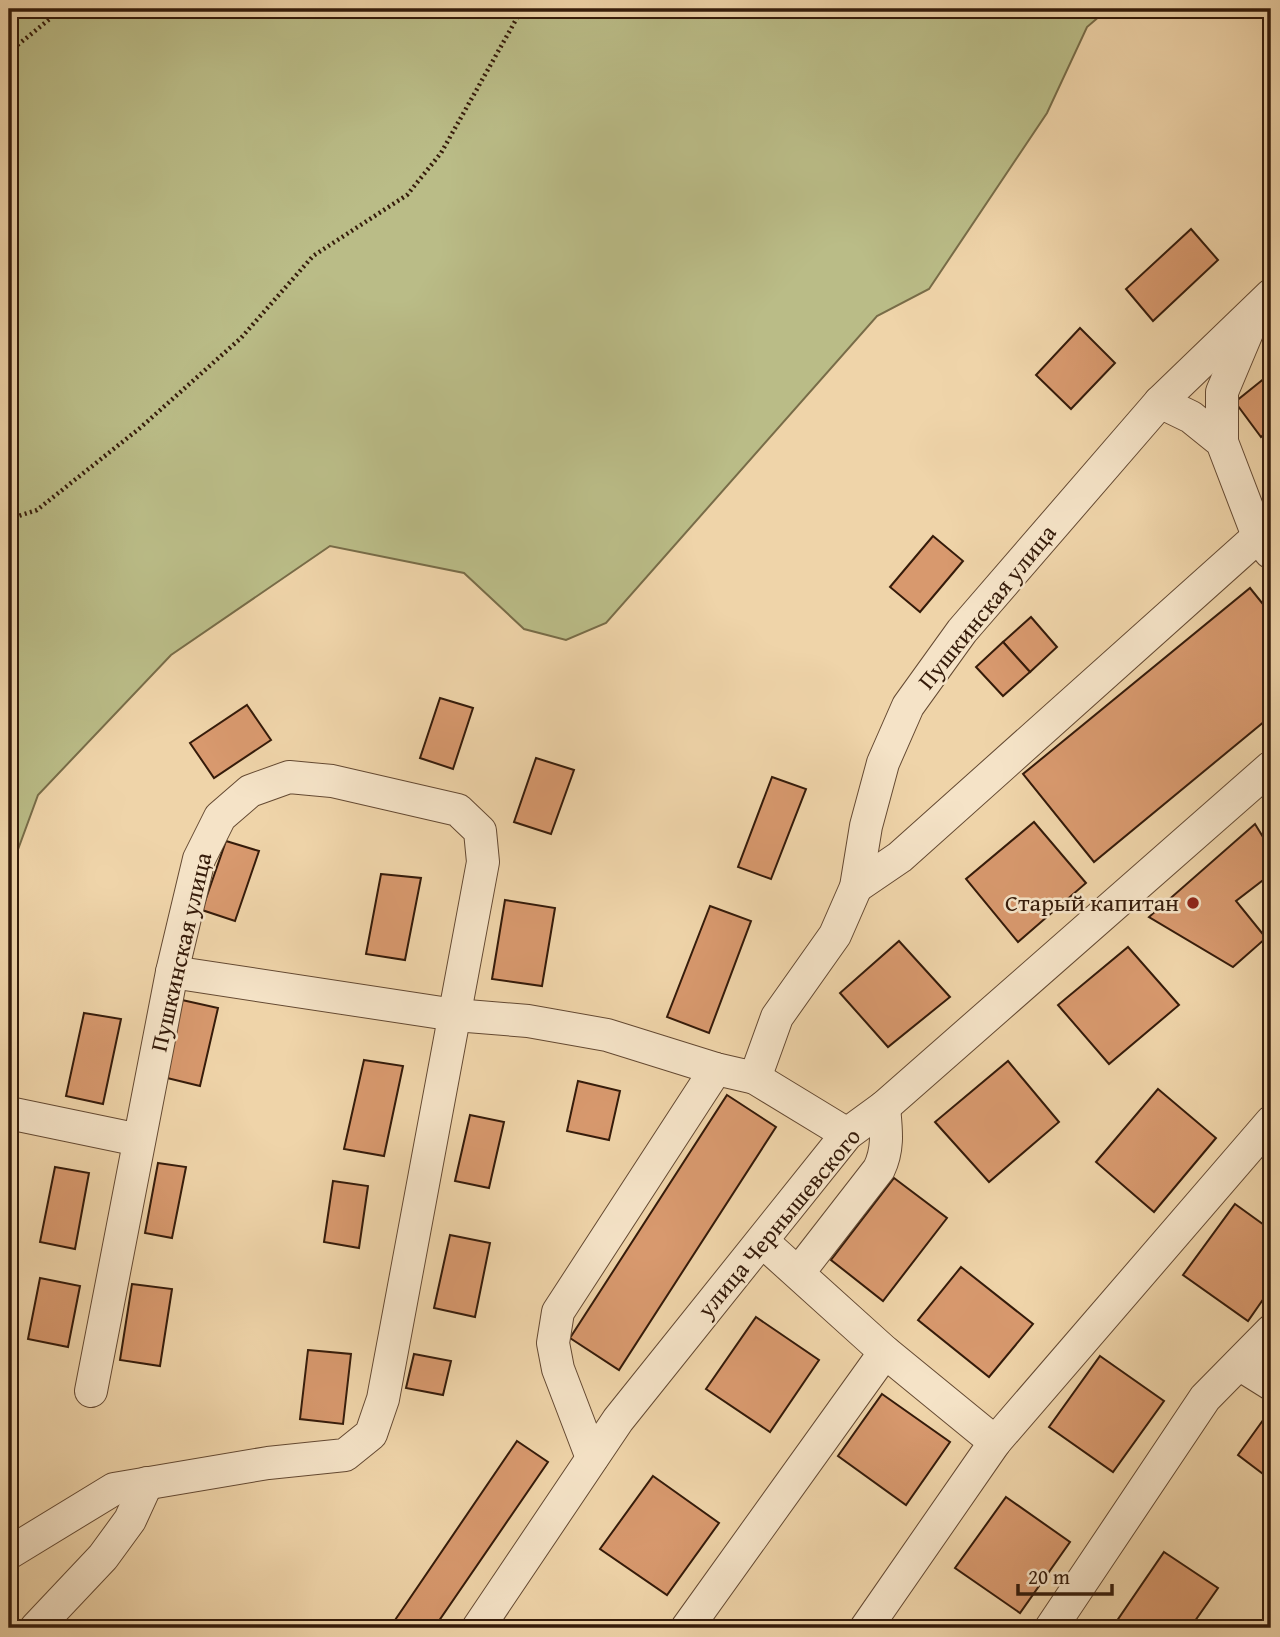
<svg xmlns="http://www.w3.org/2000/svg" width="1280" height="1637" viewBox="0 0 1280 1637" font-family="'Gentium Book Plus',serif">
  <rect width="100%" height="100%" fill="#efd4a9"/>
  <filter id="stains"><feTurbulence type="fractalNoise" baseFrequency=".00286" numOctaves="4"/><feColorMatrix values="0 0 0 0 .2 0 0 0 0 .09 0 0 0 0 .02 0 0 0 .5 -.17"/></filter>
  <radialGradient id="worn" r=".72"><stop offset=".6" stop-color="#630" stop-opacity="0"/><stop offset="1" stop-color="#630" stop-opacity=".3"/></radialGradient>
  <!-- green -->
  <path fill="#babc87" stroke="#786c48" stroke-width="2" d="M9 9H1108L1087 27 1047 113 929 289 877 316 606 623 566 640 524 629 464 573 330 546 171 655 38 795 9 874Z"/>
  <!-- building -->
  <g fill="#d8996e" stroke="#351b0a" stroke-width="2">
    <path d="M1191 229 1218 260 1153 321 1126 289Z"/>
    <path d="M1080 328 1115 363 1071 409 1036 375Z"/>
    <path d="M1271 373V428L1261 437 1235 402Z"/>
    <path d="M933 536 963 561 920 612 890 587Z"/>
    <path d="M1250 588 1271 614V716L1094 862 1023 774Z"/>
    <path d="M1031 617 1057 647 1030 672 1003 642Z"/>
    <path d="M1003 642 1030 672 1003 696 976 667Z"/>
    <path d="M440 698 473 708 453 769 420 758Z"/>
    <path d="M247 705 271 740 214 778 190 743Z"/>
    <path d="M536 758 574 770 551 834 514 822Z"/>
    <path d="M772 777 806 789 771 879 738 867Z"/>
    <path d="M1034 822 1086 883 1018 942 966 879Z"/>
    <path d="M1255 824 1271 850V874L1236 901 1266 938 1233 967 1149 917Z"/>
    <path d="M226 841 259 851 235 921 202 910Z"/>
    <path d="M381 874 421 878 405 960 366 954Z"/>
    <path d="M505 900 555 908 542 986 492 979Z"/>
    <path d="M710 906 751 921 709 1033 667 1017Z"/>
    <path d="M899 941 950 997 888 1047 840 993Z"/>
    <path d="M1128 947 1179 1005 1109 1064 1058 1005Z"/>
    <path d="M182 1000 218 1008 200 1086 163 1077Z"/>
    <path d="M84 1013 121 1019 103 1104 66 1096Z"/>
    <path d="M364 1060 403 1066 384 1156 344 1149Z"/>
    <path d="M1008 1061 1059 1122 989 1182 935 1122Z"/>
    <path d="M578 1081 620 1091 609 1140 567 1131Z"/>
    <path d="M1158 1089 1216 1138 1154 1212 1096 1162Z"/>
    <path d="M727 1095 776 1127 619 1370 570 1338Z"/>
    <path d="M470 1115 504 1122 489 1188 455 1181Z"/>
    <path d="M158 1163 186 1167 172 1238 145 1233Z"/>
    <path d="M55 1167 89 1173 75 1249 40 1242Z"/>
    <path d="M894 1178 947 1218 883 1301 831 1260Z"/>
    <path d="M333 1181 368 1186 359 1248 324 1242Z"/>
    <path d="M1235 1204 1271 1230V1288L1248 1321 1183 1275Z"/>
    <path d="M450 1235 490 1243 475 1317 434 1308Z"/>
    <path d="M961 1267 1033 1324 989 1377 918 1320Z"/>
    <path d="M40 1278 80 1286 68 1347 28 1339Z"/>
    <path d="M132 1284 172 1289 160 1366 120 1360Z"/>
    <path d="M756 1317 819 1360 770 1432 706 1389Z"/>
    <path d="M308 1350 351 1354 343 1424 300 1419Z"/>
    <path d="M414 1354 451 1361 443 1395 406 1388Z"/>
    <path d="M1100 1356 1164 1401 1113 1472 1049 1427Z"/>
    <path d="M882 1394 950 1442 906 1505 838 1456Z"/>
    <path d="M1271 1409V1480L1238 1455Z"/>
    <path d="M517 1441 548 1462 434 1628H394L391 1626Z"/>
    <path d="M653 1476 719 1523 667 1595 600 1549Z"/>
    <path d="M1006 1497 1070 1542 1020 1613 955 1568Z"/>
    <path d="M1164 1552 1218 1588 1190 1628H1112Z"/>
  </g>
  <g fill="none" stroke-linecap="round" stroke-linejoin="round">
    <!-- minor casing -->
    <g stroke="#644932" stroke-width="34">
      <g id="minor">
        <path d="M1160 402 1191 417 1222 442 1258 536 1270 552"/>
        <path d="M1222 442V392L1251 323"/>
        <path d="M856 887 900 857 1271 525"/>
        <path d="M172 972 455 1015 528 1021 607 1035 716 1069 755 1078 777 1017 835 935 856 887 866 826 883 763 908 706 962 631 1160 402 1271 295"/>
        <path d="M755 1078 847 1134"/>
        <path d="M9 1113 139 1140"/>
        <path d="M762 1241 885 1352 995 1442"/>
        <path d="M799 1272 879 1169C889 1148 886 1129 884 1107"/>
        <path d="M1239 1364 1271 1384"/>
        <path d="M592 1458 558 1369 553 1343 558 1312 716 1069"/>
        <path d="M9 1553 114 1489 268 1463 345 1455 371 1434 383 1399 483 862 480 831 458 810 332 781 289 777 250 791 220 817 199 859 172 972 91 1391"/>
        <path d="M36 1628 103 1557 130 1520 147 1483"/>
        <path d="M478 1628 618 1420 847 1134 884 1107 1271 767"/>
        <path d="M687 1628 885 1352"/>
        <path d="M866 1628 995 1442 1271 1122"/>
        <path d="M1051 1628 1205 1398 1271 1331"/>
      </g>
    </g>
    <!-- path -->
    <g stroke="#351b0a" stroke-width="4.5" stroke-dasharray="2 3.5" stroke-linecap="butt">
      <path d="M9 52 62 9"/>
      <path d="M9 519 37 510 140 428 241 338 313 256 407 195 441 153 522 9"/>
    </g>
    <!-- minor -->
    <use href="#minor" stroke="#f5e3c7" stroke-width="32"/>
  </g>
  <!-- markers -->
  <circle fill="#8f2418" stroke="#f5e3c7" stroke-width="2.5" cx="1193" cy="903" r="7"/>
  <g text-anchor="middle" stroke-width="5" stroke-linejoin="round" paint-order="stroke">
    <!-- street labels -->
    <g font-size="24" fill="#351b0a" stroke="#f5e3c7">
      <text transform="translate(987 607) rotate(-51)" y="8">Пушкинская улица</text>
      <text transform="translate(181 952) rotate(-77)" y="8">Пушкинская улица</text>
      <text transform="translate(779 1223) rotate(-50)" y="8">улица Чернышевского</text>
    </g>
    <!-- poi labels -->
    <g font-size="24" fill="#351b0a" stroke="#f5e3c7" text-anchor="end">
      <text x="1179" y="911">Старый капитан</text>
    </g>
  </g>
  <!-- margin -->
  <rect width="1280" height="1637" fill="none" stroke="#efd4a9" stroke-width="35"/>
  <rect x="10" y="10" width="1259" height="1616" fill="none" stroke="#351b0a" stroke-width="3.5"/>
  <rect x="18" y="18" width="1245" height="1602" fill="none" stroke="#351b0a" stroke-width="2"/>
  <!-- scale -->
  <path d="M1018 1584v10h94v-10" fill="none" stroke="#351b0a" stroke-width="3.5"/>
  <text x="1028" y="1584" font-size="21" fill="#351b0a" stroke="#f5e3c7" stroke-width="5" paint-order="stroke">20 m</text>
  <rect width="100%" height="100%" filter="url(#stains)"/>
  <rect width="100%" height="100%" fill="url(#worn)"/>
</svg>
